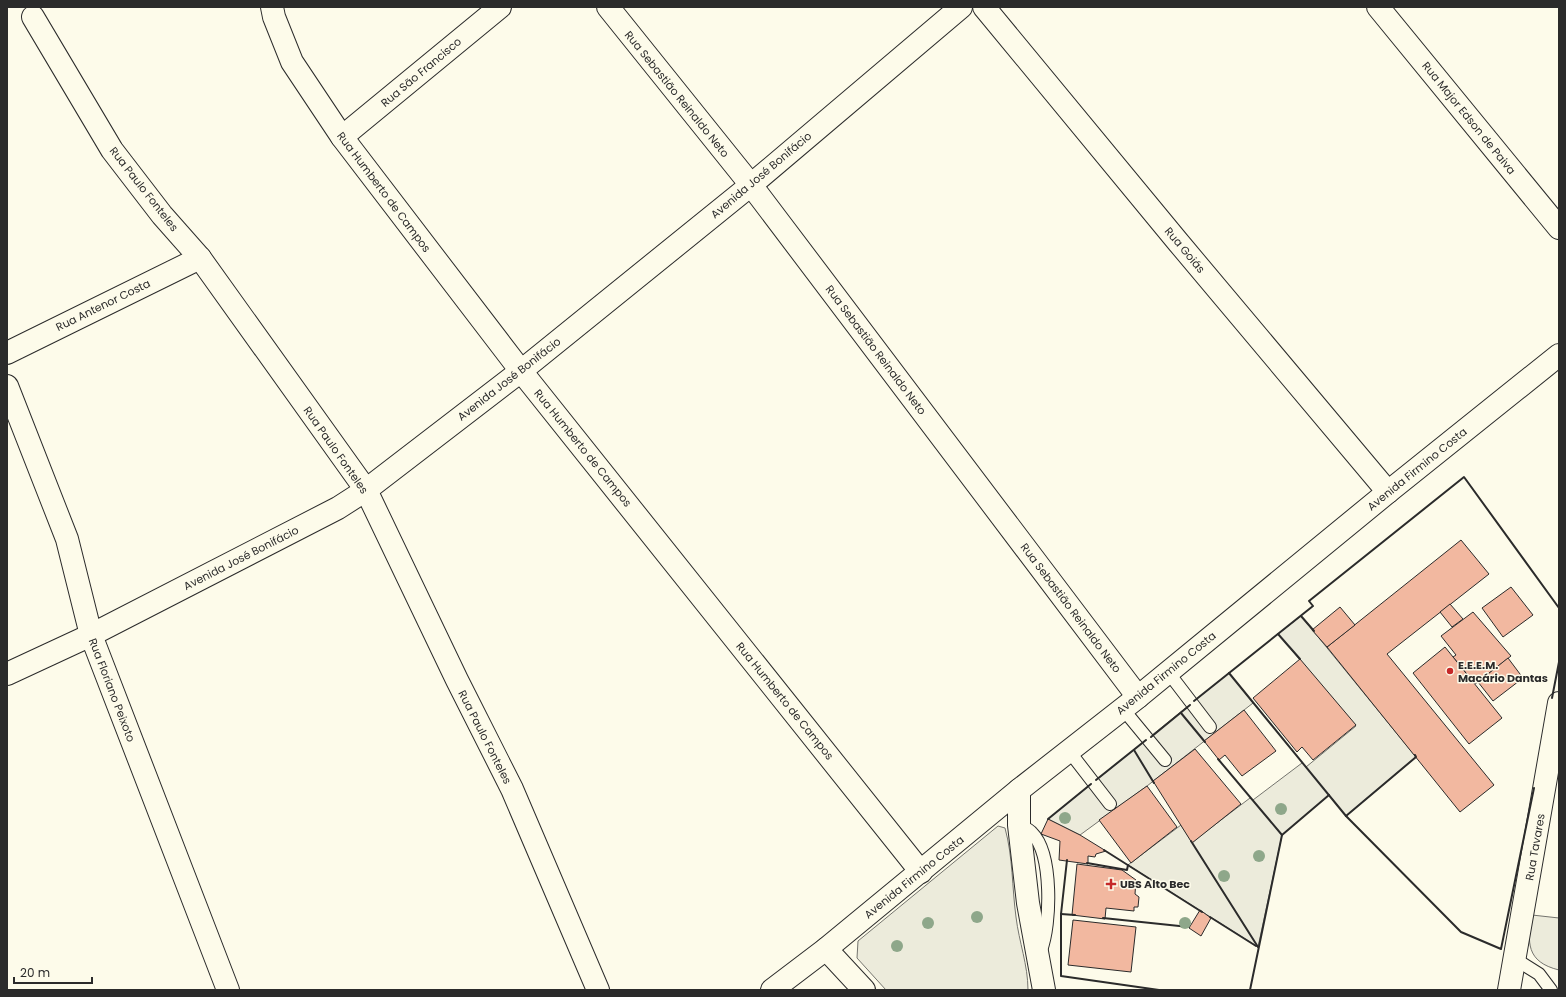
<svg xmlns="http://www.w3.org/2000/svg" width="1566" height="997" viewBox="0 0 1566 997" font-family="Poppins,sans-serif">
  <rect width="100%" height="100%" fill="#fdfbea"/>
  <!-- green -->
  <g fill="#ecebdb" stroke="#74746e">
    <path d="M1301 616 1416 757 1346 816 1329 795 1282 835 1258 947 1128 865 1181 825 1192 842 1250 798 1253 800 1302 763 1306 767 1356 726 1278 634Z"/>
    <path d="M1229 673 1253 703 1147 786 1080 835 1048 819Z"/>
    <path d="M998 826 1005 828C1013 857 1012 888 1016 917 1019 942 1028 965 1028 990H886L857 958 858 941Z"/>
    <path d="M1532 915 1559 918V970C1526 962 1527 942 1532 915Z"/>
  </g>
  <!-- building -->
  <g fill="#f2b8a0" stroke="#2b2b2b">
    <path d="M1461 540 1489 574 1387 654 1494 785 1460 812 1327 647Z"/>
    <path d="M1511 587 1533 615 1503 637 1482 608Z"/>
    <path d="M1450 604 1463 619 1452 627 1440 612Z"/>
    <path d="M1340 607 1355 625 1327 647 1312 630Z"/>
    <path d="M1473 612 1511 656 1475 684 1453 657 1456 655 1441 636Z"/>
    <path d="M1445 647 1502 718 1469 744 1413 673Z"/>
    <path d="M1508 658 1523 678 1493 701 1478 682Z"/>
    <path d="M1300 659 1356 725 1313 760 1302 747 1297 752 1253 698Z"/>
    <path d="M1244 710 1276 751 1242 776 1225 755 1219 760 1204 741Z"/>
    <path d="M1195 749 1241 804 1192 843 1153 781Z"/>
    <path d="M1147 786 1177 827 1131 863 1099 820Z"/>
    <path d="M1048 819 1080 835 1106 851 1096 854 1095 857 1088 856V864L1059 860 1060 841 1041 834Z"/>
    <path d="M1077 864 1122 870 1136 880 1135 894 1139 897 1138 907H1134V911L1106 908 1105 919 1072 915Z"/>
    <path d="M1200 910 1211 918 1201 936 1189 928Z"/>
    <path d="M1073 920 1136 927 1131 972 1068 965Z"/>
  </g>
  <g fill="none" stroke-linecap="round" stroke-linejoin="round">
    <!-- lane casing -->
    <g stroke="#2b2b2b" stroke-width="14">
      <g id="lane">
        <path d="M1168 672 1210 727"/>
        <path d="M1123 709 1165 760"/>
        <path d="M1069 751 1110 804"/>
        <path d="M1019 825C1023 827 1029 829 1032 833 1053 854 1051 924 1041 950"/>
        <path d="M1515 959 1539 974 1551 990"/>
      </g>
    </g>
    <!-- street casing -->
    <g stroke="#2b2b2b" stroke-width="24">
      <g id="street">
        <path d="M272 7 274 17 292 62 342 137 521 371 921 872"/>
        <path d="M984 7 1178 242 1388 492"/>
        <path d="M1378 7 1559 228"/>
        <path d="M33 17 112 150 162 215 200 258 366 490 457 680 512 789 598 990"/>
        <path d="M342 137 500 7"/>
        <path d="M7 353 200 258"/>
        <path d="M7 386 67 539 91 635 228 990"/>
        <path d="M1019 790V825L1028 903 1044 990"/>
        <path d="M1509 990 1559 703"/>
      </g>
    </g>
    <!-- secondary casing -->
    <g stroke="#2b2b2b" stroke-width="24">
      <g id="secondary">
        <path d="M608 7 751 185 1138 697"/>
        <path d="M7 674 91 635 338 508 366 490 521 371 751 185 961 7"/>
        <path d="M826 949 864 990"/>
        <path d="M772 990 826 949 1019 790 1138 697 1388 492 1559 355"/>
      </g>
    </g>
    <!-- lane -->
    <use href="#lane" stroke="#fdfbea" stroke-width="12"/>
    <!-- street -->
    <use href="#street" stroke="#fdfbea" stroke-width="22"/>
    <!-- secondary -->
    <use href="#secondary" stroke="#fdfbea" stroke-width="22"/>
    <!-- wall -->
    <g stroke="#2b2b2b" stroke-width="2">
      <path d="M1301 616 1314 631"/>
      <path d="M1278 634 1300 659"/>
      <path d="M1229 673 1346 816 1461 932 1501 949 1534 788"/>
      <path d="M1552 698 1559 662"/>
      <path d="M1194 701 1313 606 1309 601 1464 477 1559 608"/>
      <path d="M1181 713 1205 742"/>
      <path d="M1151 737 1190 705"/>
      <path d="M1134 750 1154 783"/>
      <path d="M1218 759 1282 835"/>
      <path d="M1096 780 1146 740"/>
      <path d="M1346 816 1416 757 1415 755"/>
      <path d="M1048 819 1091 784"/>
      <path d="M1191 841 1258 947"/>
      <path d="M1104 850 1202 912"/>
      <path d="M1067 860 1061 914V976L1159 990"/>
      <path d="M1087 863 1127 870 1128 865"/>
      <path d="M1061 914 1075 915"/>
      <path d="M1210 917 1256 946"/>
      <path d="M1103 918 1189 927"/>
      <path d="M1250 990 1282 835 1329 795"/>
    </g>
  </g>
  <!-- trees -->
  <g fill="#8ea78a">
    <circle cx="1281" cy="809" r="6"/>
    <circle cx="1065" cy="818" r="6"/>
    <circle cx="1259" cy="856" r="6"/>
    <circle cx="1224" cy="876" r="6"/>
    <circle cx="977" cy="917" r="6"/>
    <circle cx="928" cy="923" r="6"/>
    <circle cx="1185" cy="923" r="6"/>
    <circle cx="897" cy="946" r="6"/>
  </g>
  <!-- markers -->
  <g fill="#c62828" stroke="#fdfbea" stroke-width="1.5">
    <circle cx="1450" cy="671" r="4"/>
    <path d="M1109 878h4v4h4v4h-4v4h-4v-4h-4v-4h4z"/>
  </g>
  <g text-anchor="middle" stroke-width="3" stroke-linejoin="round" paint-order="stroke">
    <!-- street labels -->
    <g font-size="11" fill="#2b2b2b" stroke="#fdfbea">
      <text transform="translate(421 72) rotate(-40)" y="4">Rua São Francisco</text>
      <text transform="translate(677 94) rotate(51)" y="4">Rua Sebastião Reinaldo Neto</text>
      <text transform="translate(1469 118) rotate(51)" y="4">Rua Major Edson de Paiva</text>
      <text transform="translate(761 175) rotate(-40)" y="4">Avenida José Bonifácio</text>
      <text transform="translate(144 189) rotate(52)" y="4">Rua Paulo Fonteles</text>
      <text transform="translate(384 192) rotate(53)" y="4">Rua Humberto de Campos</text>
      <text transform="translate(1185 250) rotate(50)" y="4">Rua Goiás</text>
      <text transform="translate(103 305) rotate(-26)" y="4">Rua Antenor Costa</text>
      <text transform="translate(876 350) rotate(53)" y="4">Rua Sebastião Reinaldo Neto</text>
      <text transform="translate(509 379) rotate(-38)" y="4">Avenida José Bonifácio</text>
      <text transform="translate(583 448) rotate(51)" y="4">Rua Humberto de Campos</text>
      <text transform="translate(336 450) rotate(55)" y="4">Rua Paulo Fonteles</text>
      <text transform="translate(1417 469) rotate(-39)" y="4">Avenida Firmino Costa</text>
      <text transform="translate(241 558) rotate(-27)" y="4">Avenida José Bonifácio</text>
      <text transform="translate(1071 608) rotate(53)" y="4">Rua Sebastião Reinaldo Neto</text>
      <text transform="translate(1166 673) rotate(-39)" y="4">Avenida Firmino Costa</text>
      <text transform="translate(112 690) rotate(69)" y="4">Rua Floriano Peixoto</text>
      <text transform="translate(785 701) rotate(51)" y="4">Rua Humberto de Campos</text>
      <text transform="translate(485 737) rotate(63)" y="4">Rua Paulo Fonteles</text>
      <text transform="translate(1535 847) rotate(-80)" y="4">Rua Tavares</text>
      <text transform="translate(914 877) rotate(-39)" y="4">Avenida Firmino Costa</text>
    </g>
    <!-- poi labels -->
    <g font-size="11" font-weight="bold" fill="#2b2b2b" stroke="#fdfbea" text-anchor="start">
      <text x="1458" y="669">E.E.E.M.<tspan x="1458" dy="13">Macário Dantas</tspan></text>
      <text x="1120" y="888">UBS Alto Bec</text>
    </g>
  </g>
  <!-- border -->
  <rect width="1566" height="997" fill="none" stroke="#2b2b2b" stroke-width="16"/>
  <!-- scale -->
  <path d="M14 977v6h78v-6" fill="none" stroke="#2b2b2b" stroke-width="2"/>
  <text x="20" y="977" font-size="12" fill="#2b2b2b" stroke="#fdfbea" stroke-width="3" paint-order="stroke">20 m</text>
</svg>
